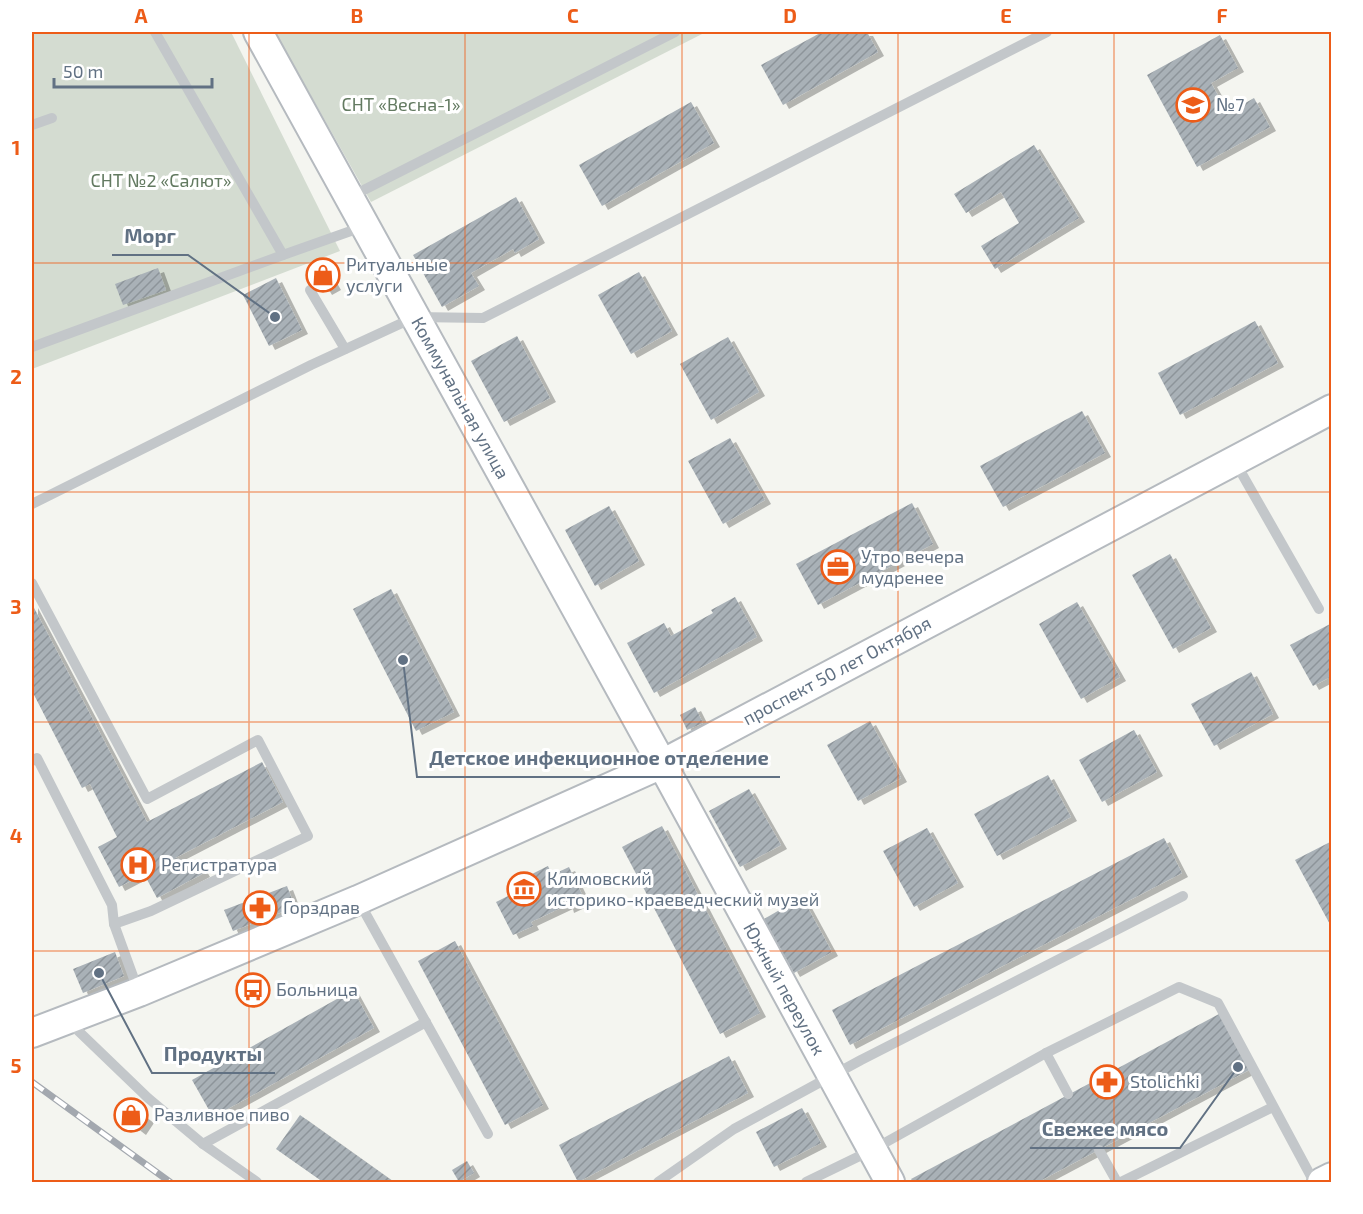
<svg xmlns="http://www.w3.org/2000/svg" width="1363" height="1214" viewBox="0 0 1363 1214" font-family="'Exo 2',sans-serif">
  <defs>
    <pattern id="building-hatch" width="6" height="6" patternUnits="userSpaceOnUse" patternTransform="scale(1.5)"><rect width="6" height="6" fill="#a9b1b7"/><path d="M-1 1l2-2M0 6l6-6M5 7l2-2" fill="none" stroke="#8d949a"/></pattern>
    <filter id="shadow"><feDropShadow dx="6" dy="4" stdDeviation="0" flood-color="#0004"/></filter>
  </defs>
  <rect width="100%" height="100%" fill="#f4f5f0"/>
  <!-- green -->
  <g fill="#d4dcd1">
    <path d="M32 32H231L340 251 32 369Z"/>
    <path d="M275 32H706L371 202Z"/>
  </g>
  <!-- building -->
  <g fill="url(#building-hatch)" filter="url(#shadow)">
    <path d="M822 32H867L878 52 783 105 761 65Z"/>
    <path d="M1220 35 1238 68 1211 83 1228 113 1254 98 1270 127 1197 167 1147 75Z"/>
    <path d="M691 102 714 143 602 206 579 165Z"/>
    <path d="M1034 145 1079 218 995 269 981 246 1019 223 1001 192 966 213 954 194Z"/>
    <path d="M516 197 539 239 515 253 513 249 471 273 479 286 442 307 413 255Z"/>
    <path d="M320 260 335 286 326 291 311 265Z"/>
    <path d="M158 268 166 290 123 305 115 284Z"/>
    <path d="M639 272 672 331 631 354 598 295Z"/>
    <path d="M276 278 302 330 269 346 243 295Z"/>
    <path d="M1255 321 1278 363 1180 415 1158 373Z"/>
    <path d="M517 336 550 398 504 422 471 361Z"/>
    <path d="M728 337 759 392 711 420 680 364Z"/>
    <path d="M1082 411 1105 453 1003 507 980 466Z"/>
    <path d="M730 438 765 500 723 524 688 461Z"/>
    <path d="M912 503 933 544 818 605 796 564Z"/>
    <path d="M609 506 639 561 595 586 565 530Z"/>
    <path d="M1170 554 1211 628 1173 649 1132 575Z"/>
    <path d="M391 589 454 712 416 731 353 609Z"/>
    <path d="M735 597 757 637 654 693 627 643 664 623 671 636 713 613 711 610Z"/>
    <path d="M1077 602 1120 677 1081 699 1039 624Z"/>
    <path d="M32 604 147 822 262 762 283 802 175 858 199 864 204 873 157 898 144 874 119 887 98 847 117 837 90 784 82 788 32 691Z"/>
    <path d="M1332 623V676L1313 686 1290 645Z"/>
    <path d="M1251 672 1273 714 1214 746 1191 704Z"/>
    <path d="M695 707 703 723 687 730 680 715Z"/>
    <path d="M870 721 901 778 858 801 827 745Z"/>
    <path d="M1134 730 1157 772 1102 802 1079 760Z"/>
    <path d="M1048 775 1071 817 997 856 974 814Z"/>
    <path d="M749 789 781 845 740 867 709 811Z"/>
    <path d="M662 826 760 1013 720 1034 622 847Z"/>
    <path d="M927 828 958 883 914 907 883 851Z"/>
    <path d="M1164 838 1182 873 850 1045 832 1010Z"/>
    <path d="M1332 841V928L1295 860Z"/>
    <path d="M548 866 552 875 569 867 585 901 568 909 567 905 531 922 533 926 513 935 496 902 516 892 512 884Z"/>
    <path d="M287 886 295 907 233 931 224 910Z"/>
    <path d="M802 897 832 952 794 973 764 919Z"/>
    <path d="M455 941 543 1105 505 1125 418 961Z"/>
    <path d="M115 952 124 976 83 993 73 969Z"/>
    <path d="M353 990 374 1028 213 1117 192 1080Z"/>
    <path d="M1219 1014 1249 1070 1038 1182H913L911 1179Z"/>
    <path d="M729 1056 748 1093 578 1182 559 1145Z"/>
    <path d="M122 1100 148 1119 140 1131 114 1111Z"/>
    <path d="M802 1108 821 1143 774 1167 756 1132Z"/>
    <path d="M300 1115 394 1182H323L276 1149Z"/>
    <path d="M467 1161 474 1173 459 1182 452 1170Z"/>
  </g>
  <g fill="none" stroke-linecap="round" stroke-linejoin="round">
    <!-- secondary casing -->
    <g stroke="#b5babf" stroke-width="32">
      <g id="secondary">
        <path d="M258 32 662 764 890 1182"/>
        <path d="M32 1033 139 992 358 900 662 764 1332 409"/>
        <path d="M1322 1182 1332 1177"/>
      </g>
    </g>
    <!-- lane -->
    <g stroke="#c3c7ca" stroke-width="10">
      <path d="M155 32 283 255 365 226"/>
      <path d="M32 125 52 118"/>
      <path d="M350 197 675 32"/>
      <path d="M310 290 345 349"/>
      <path d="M32 347 283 255"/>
      <path d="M1234 460 1319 609"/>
      <path d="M32 504 311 365 415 317 483 318 1047 32"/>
      <path d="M32 583 147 799 258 740 308 836 151 911 114 924"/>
      <path d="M32 761 37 758 112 905 114 924 138 990"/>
      <path d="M358 900 488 1134"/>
      <path d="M69 1022 148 1098 203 1144 257 1182"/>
      <path d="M1046 1053 1068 1094"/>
      <path d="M203 1144 426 1022"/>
      <path d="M1099 1150 1117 1182"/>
      <path d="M658 1182 734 1129 861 1060 1183 896"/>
      <path d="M806 1182 872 1150 1046 1053 1179 987 1218 1003 1314 1182"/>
      <path d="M1121 1182 1273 1107"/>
    </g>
    <!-- secondary -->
    <use href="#secondary" stroke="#fff" stroke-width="28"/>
    <!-- rail casing -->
    <g stroke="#a3a8af" stroke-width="7">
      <path id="rail" d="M32 1082 170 1182"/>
    </g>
    <!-- rail -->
    <use href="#rail" stroke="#fff" stroke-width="4.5" stroke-dasharray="14" stroke-linecap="butt"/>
  </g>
  <!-- grid -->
  <path fill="none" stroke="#ed5c18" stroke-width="1.5" stroke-opacity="0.55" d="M249 32V1182M465 32V1182M682 32V1182M898 32V1182M1114 32V1182M32 263H1332M32 492H1332M32 722H1332M32 951H1332"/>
  <!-- icons -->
  <defs>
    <g id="school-ring" transform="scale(1.725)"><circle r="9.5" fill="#fff" stroke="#ed5c18" stroke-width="1.5"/><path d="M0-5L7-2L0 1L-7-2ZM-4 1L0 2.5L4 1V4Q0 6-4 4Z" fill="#ed5c18"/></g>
    <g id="shop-ring" transform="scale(1.725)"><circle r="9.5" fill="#fff" stroke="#ed5c18" stroke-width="1.5"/><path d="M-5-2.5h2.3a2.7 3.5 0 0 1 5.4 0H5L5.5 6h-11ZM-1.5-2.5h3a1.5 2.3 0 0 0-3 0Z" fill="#ed5c18"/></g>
    <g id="office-ring" transform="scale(1.725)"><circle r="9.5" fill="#fff" stroke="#ed5c18" stroke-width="1.5"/><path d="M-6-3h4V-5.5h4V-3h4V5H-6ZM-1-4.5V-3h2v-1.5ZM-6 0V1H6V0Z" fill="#ed5c18"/></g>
    <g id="hospital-ring" transform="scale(1.725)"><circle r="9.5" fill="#fff" stroke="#ed5c18" stroke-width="1.5"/><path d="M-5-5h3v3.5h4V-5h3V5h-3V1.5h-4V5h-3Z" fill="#ed5c18"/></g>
    <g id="museum-ring" transform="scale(1.725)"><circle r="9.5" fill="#fff" stroke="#ed5c18" stroke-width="1.5"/><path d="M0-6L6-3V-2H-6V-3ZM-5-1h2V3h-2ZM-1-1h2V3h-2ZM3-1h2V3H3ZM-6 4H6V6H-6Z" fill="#ed5c18"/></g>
    <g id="pharmacy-ring" transform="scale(1.725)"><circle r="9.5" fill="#fff" stroke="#ed5c18" stroke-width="1.5"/><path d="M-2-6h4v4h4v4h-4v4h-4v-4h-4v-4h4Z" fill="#ed5c18"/></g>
    <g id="bus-ring" transform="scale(1.725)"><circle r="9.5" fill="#fff" stroke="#ed5c18" stroke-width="1.5"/><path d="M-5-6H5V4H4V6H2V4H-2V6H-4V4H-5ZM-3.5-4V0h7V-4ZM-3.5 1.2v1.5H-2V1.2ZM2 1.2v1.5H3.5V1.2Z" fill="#ed5c18"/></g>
  </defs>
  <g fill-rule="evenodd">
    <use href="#school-ring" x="1193" y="105"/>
    <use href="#shop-ring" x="323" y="275"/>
    <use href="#office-ring" x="838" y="567"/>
    <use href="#hospital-ring" x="138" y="865"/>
    <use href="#museum-ring" x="524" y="889"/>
    <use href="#pharmacy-ring" x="260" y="908"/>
    <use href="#bus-ring" x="253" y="990"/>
    <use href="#pharmacy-ring" x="1107" y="1082"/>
    <use href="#shop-ring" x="131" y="1115"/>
  </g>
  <g text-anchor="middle" stroke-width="6" stroke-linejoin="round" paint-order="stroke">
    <!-- park labels -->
    <g font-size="18" fill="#637a61" stroke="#fff">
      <text x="401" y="111">СНТ «Весна-1»</text>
      <text x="161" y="187">СНТ №2 «Салют»</text>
    </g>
    <!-- poi labels -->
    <g font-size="18" fill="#617183" stroke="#fff" text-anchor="start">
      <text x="1216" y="111">№7</text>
      <text x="346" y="271">Ритуальные<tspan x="346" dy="21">услуги</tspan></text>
      <text x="861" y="563">Утро вечера<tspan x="861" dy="21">мудренее</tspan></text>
      <text x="161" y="871">Регистратура</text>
      <text x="547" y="885">Климовский<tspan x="547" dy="21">историко-краеведческий музей</tspan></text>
      <text x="283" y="914">Горздрав</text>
      <text x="276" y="996">Больница</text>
      <text x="1130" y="1088">Stolichki</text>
      <text x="154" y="1121">Разливное пиво</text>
    </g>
    <!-- street labels -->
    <g font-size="18" fill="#617183" stroke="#fff">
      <text transform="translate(460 398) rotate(61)" y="6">Коммунальная улица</text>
      <text transform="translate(837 671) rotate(-28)" y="6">проспект 50 лет Октября</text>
      <text transform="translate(784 989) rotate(61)" y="6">Южный переулок</text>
    </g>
  </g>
  <!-- callouts -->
  <path fill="none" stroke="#617183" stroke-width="2" d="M275 317L188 255H112M403 660L417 777H780M99 973L152 1073H275M1238 1067L1180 1148H1030"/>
  <g fill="#617183" stroke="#fff" stroke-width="2">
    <circle cx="275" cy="317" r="6"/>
    <circle cx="403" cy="660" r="6"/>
    <circle cx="99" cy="973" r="6"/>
    <circle cx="1238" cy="1067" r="6"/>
  </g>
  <g font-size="20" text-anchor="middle" font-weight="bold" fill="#617183" stroke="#fff" stroke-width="6" stroke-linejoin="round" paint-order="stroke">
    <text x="150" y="243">Морг</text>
    <text x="599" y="765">Детское инфекционное отделение</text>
    <text x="213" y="1061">Продукты</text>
    <text x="1105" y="1136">Свежее мясо</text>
  </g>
  <!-- border -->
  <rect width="1363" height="1214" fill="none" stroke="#ffffff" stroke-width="66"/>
  <!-- scale -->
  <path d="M54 78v9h158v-9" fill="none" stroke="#617183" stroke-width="3"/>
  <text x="63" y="78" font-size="18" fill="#617183" stroke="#ffffff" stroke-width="4.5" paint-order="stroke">50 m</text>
  <rect x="33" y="33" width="1297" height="1148" fill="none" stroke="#ed5c18" stroke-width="2"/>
  <g font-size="20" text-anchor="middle" font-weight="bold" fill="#ed5c18">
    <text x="141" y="23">A</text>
    <text x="357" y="23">B</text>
    <text x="573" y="23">C</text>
    <text x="790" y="23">D</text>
    <text x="1006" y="23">E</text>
    <text x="1222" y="23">F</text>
    <text x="16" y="155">1</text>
    <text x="16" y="384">2</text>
    <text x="16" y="614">3</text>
    <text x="16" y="843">4</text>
    <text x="16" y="1073">5</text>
  </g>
</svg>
